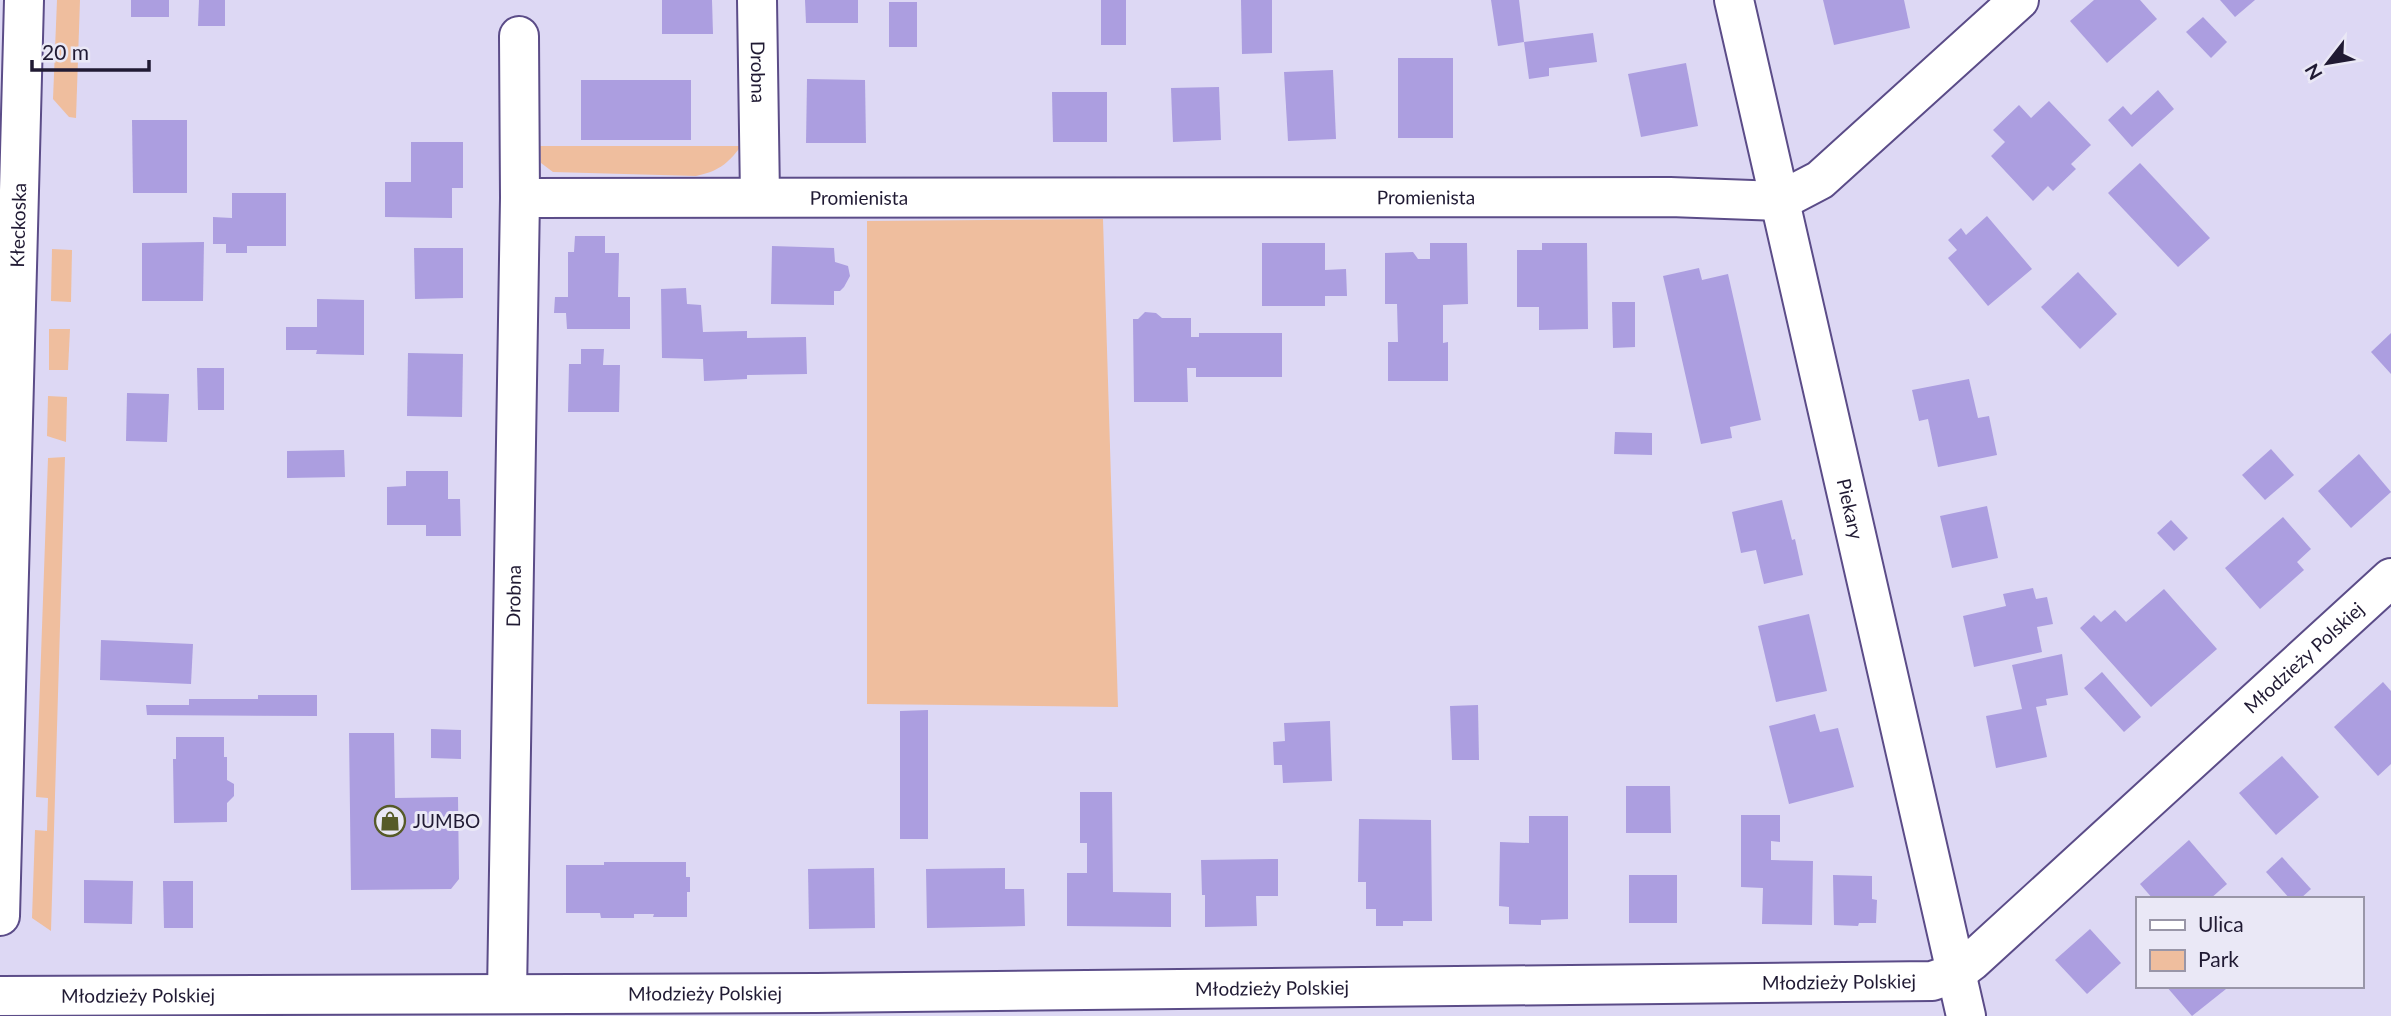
<svg xmlns="http://www.w3.org/2000/svg" width="2391" height="1016" viewBox="0 0 2391 1016" font-family="Lato,sans-serif">
  <rect width="100%" height="100%" fill="#ddd8f4"/>
  <!-- green -->
  <g fill="#efbe9e">
    <path d="M57 0H80L76 118 69 117 53 99Z"/>
    <path d="M540 146H741C727 165 718 171 696 176L553 172 541 163Z"/>
    <path d="M1103 219 1118 707 867 704V221Z"/>
    <path d="M52 249 72 250 71 302 51 301Z"/>
    <path d="M49 329H70L68 370H49Z"/>
    <path d="M48 396 67 397 66 442 47 436Z"/>
    <path d="M65 457 51 931 32 918 35 830 47 831 48 798 36 797 48 458Z"/>
  </g>
  <!-- building -->
  <g fill="#ac9ee0">
    <rect x="131" y="0" width="38" height="17"/>
    <path d="M199 0H225V26H198Z"/>
    <path d="M662 0H712L713 34H662Z"/>
    <path d="M805 0H858V23H806Z"/>
    <rect x="1101" y="0" width="25" height="45"/>
    <path d="M1241 0H1272V53L1242 54Z"/>
    <path d="M1491 0H1519L1524 42 1593 33 1597 62 1549 68V76L1529 79 1524 42 1498 46Z"/>
    <path d="M1823 0H1904L1910 28 1834 45Z"/>
    <path d="M2094 0H2140L2157 19 2107 63 2070 21Z"/>
    <path d="M2220 0H2255L2235 17Z"/>
    <rect x="889" y="2" width="28" height="45"/>
    <path d="M2203 17 2227 42 2211 58 2186 32Z"/>
    <rect x="1398" y="58" width="55" height="80"/>
    <path d="M1686 63 1698 126 1641 137 1628 74Z"/>
    <path d="M1333 70 1336 139 1288 141 1284 72Z"/>
    <path d="M807 79 865 80 866 143H806Z"/>
    <rect x="581" y="80" width="110" height="60"/>
    <path d="M1219 87 1221 140 1173 142 1171 88Z"/>
    <path d="M2158 90 2174 109 2132 147 2108 120 2123 106 2131 115Z"/>
    <path d="M1052 92H1107V142H1053Z"/>
    <path d="M2049 101 2091 145 2071 164 2076 169 2053 191 2048 186 2033 201 1991 156 2005 142 1993 130 2019 105 2031 118Z"/>
    <path d="M132 120H187V193H133Z"/>
    <path d="M411 142H463V188H452V218L385 217V182H411Z"/>
    <path d="M2140 163 2210 238 2178 267 2108 193Z"/>
    <path d="M232 193H286V246H247V253H226V244H213V217L232 218Z"/>
    <path d="M1987 216 2032 269 1988 306 1948 258 1957 250 1948 240 1961 228 1966 235Z"/>
    <path d="M575 236H605V253H619L618 297H630V329H567L566 313H554L555 297H568V252H574Z"/>
    <path d="M204 242 203 301H142V243Z"/>
    <path d="M1262 243H1325V270L1346 269 1347 296H1325V306H1262Z"/>
    <path d="M1430 243H1467L1468 304 1443 305V343L1448 342V381H1388V342H1398L1397 304H1385V253L1413 252 1418 259H1430Z"/>
    <path d="M1542 243H1587L1588 329 1539 330V307H1517V250H1542Z"/>
    <path d="M772 246 834 248 835 262 848 266 850 276 844 287 840 291H834V305L771 304Z"/>
    <path d="M414 248H463V298L415 299Z"/>
    <path d="M1699 268 1702 280 1728 274 1761 420 1730 427 1732 438 1701 444 1663 276Z"/>
    <path d="M2078 272 2117 314 2080 349 2041 307Z"/>
    <path d="M686 288 687 304 701 305 703 332 747 331V338L806 337 807 374 747 375V379L704 381 703 359 662 358 661 289Z"/>
    <path d="M317 299 364 300V355L316 354 317 350H286V327H317Z"/>
    <path d="M1612 302H1635V347L1613 348Z"/>
    <path d="M1145 312 1156 313 1162 318H1191V337H1199V333H1282V377H1196V368H1187L1188 402H1134L1133 319H1138Z"/>
    <path d="M2391 333V374L2371 352Z"/>
    <path d="M581 349H604L603 365H620L619 412H568L569 364H581Z"/>
    <path d="M408 353 463 354 462 417 407 416Z"/>
    <path d="M197 368H224V410H198Z"/>
    <path d="M1969 379 1978 418 1989 416 1997 455 1938 467 1928 419 1919 421 1912 390Z"/>
    <path d="M127 393 169 394 167 442 126 441Z"/>
    <path d="M1615 432 1652 433V455L1614 454Z"/>
    <path d="M2271 449 2294 475 2265 500 2242 475Z"/>
    <path d="M344 450 345 477 287 478V451Z"/>
    <path d="M2359 454 2391 492 2351 528 2318 491Z"/>
    <path d="M406 471H448V499H460L461 536H426V525H387V487L406 486Z"/>
    <path d="M1782 500 1792 540 1795 539 1803 575 1764 584 1756 550 1741 553 1732 512Z"/>
    <path d="M1987 506 1998 558 1952 568 1940 516Z"/>
    <path d="M2283 517 2311 549 2297 562 2304 570 2260 609 2225 568Z"/>
    <path d="M2171 520 2188 538 2174 551 2157 533Z"/>
    <path d="M2033 588 2036 599 2047 597 2053 624 2037 627 2042 652 1974 667 1963 616 2006 606 2003 594Z"/>
    <path d="M2164 589 2217 649 2151 707 2080 628 2094 615 2101 622 2115 610 2126 622Z"/>
    <path d="M1809 614 1827 691 1776 702 1758 626Z"/>
    <path d="M101 640 193 644 191 684 100 680Z"/>
    <path d="M2062 654 2068 695 2046 699 2047 705 2036 707 2047 757 1996 768 1986 716 2022 709 2012 665Z"/>
    <path d="M2102 672 2141 717 2124 732 2084 688Z"/>
    <path d="M2383 682 2391 691V764L2378 776 2334 727Z"/>
    <path d="M258 695H317V716L147 715 146 705H189V699H258Z"/>
    <path d="M1478 705 1479 760H1452L1450 706Z"/>
    <path d="M928 710V839H900V711Z"/>
    <path d="M1815 714 1820 732 1838 728 1854 787 1789 804 1769 726Z"/>
    <path d="M1330 721 1332 781 1283 783 1282 765H1274L1273 742 1285 741 1284 723Z"/>
    <path d="M431 729 461 730V759L431 758Z"/>
    <path d="M349 733H394L395 798 458 797 459 879 451 889 351 890Z"/>
    <path d="M176 737H224V757H227V780L234 784V796L227 803V822L174 823 173 759H176Z"/>
    <path d="M2282 756 2319 797 2276 835 2239 793Z"/>
    <path d="M1626 786H1670L1671 833H1626Z"/>
    <path d="M1080 792H1112L1113 892 1171 893V927L1067 926V873H1087V843H1080Z"/>
    <path d="M1741 815H1780V842L1771 841V860L1813 861 1812 925 1762 924 1763 888 1741 887Z"/>
    <path d="M1529 816H1568V919L1541 920V925L1509 924V907L1499 906 1500 842 1529 843Z"/>
    <path d="M1359 819 1431 820 1432 921H1403V926H1376V909H1366V882H1358Z"/>
    <path d="M2189 840 2227 884 2210 899H2153L2140 884Z"/>
    <path d="M2282 857 2311 889 2300 899H2290L2266 872Z"/>
    <path d="M1278 859V896H1256L1257 926 1205 927V895H1202L1201 860Z"/>
    <path d="M604 862H686V877H690V892H687V917H653L654 914H634V918H601L600 913H566V865H604Z"/>
    <path d="M874 868 875 928 809 929 808 869Z"/>
    <path d="M1005 868V889H1024L1025 926 927 928 926 869Z"/>
    <rect x="1629" y="875" width="48" height="48"/>
    <path d="M1833 875 1872 876V899L1877 900 1876 923H1859L1858 926 1834 925Z"/>
    <path d="M84 880 133 881 132 924 84 923Z"/>
    <path d="M163 881H193V928H164Z"/>
    <path d="M2090 929 2121 963 2087 994 2055 960Z"/>
    <path d="M2166 986H2224L2226 989 2192 1016Z"/>
  </g>
  <g fill="none" stroke-linecap="round" stroke-linejoin="round">
    <!-- minor casing -->
    <g stroke="#5b4c88" stroke-width="42">
      <g id="minor">
        <path id="s1" d="M757 0 760 196"/>
        <path id="s2" d="M1734 0 1966 1016"/>
        <path d="M519 36 520 198"/>
        <path id="s3" d="M507 993 520 198 1670 197 1780 201 1820 180 2019 0"/>
        <path id="s4" d="M0 996 816 993 1932 981 1956 973 1972 961 2391 578"/>
      </g>
    </g>
    <!-- major casing -->
    <g stroke="#5b4c88" stroke-width="42">
      <g id="major">
        <path id="s5" d="M0 916 24 0"/>
      </g>
    </g>
    <!-- minor -->
    <use href="#minor" stroke="#fff" stroke-width="38"/>
    <!-- major -->
    <use href="#major" stroke="#fff" stroke-width="38"/>
  </g>
  <!-- icons -->
  <defs>
    <g id="shop-ring" transform="scale(1.575)"><circle r="9.5" fill="#eae8f6" stroke="#565a28" stroke-width="1.5"/><path d="M-5-2.5h2.3a2.7 3.5 0 0 1 5.4 0H5L5.5 6h-11ZM-1.5-2.5h3a1.5 2.3 0 0 0-3 0Z" fill="#565a28"/></g>
  </defs>
  <g fill-rule="evenodd">
    <use href="#shop-ring" x="390" y="821"/>
  </g>
  <g text-anchor="middle" stroke-width="6" stroke-linejoin="round" paint-order="stroke">
    <!-- street labels -->
    <g font-size="19" fill="#201a33" stroke="#eae8f6">
      <text dy="7" stroke="none"><textPath href="#s1" startOffset="72">Drobna</textPath></text>
      <text dy="7" stroke="none"><textPath href="#s3" startOffset="1134">Promienista</textPath></text>
      <text dy="7" stroke="none"><textPath href="#s3" startOffset="1701">Promienista</textPath></text>
      <text dy="7" stroke="none"><textPath href="#s5" startOffset="691">Kłeckoska</textPath></text>
      <text dy="7" stroke="none"><textPath href="#s2" startOffset="522">Piekary</textPath></text>
      <text dy="7" stroke="none"><textPath href="#s3" startOffset="397">Drobna</textPath></text>
      <text dy="7" stroke="none"><textPath href="#s4" startOffset="2427">Młodzieży Polskiej</textPath></text>
      <text dy="7" stroke="none"><textPath href="#s4" startOffset="1839">Młodzieży Polskiej</textPath></text>
      <text dy="7" stroke="none"><textPath href="#s4" startOffset="1272">Młodzieży Polskiej</textPath></text>
      <text dy="7" stroke="none"><textPath href="#s4" startOffset="705">Młodzieży Polskiej</textPath></text>
      <text dy="7" stroke="none"><textPath href="#s4" startOffset="138">Młodzieży Polskiej</textPath></text>
    </g>
    <!-- poi labels -->
    <g font-size="19" fill="#201a33" stroke="#eae8f6" text-anchor="start">
      <text x="413" y="828">JUMBO</text>
    </g>
  </g>
  <!-- legend -->
  <rect x="2136" y="897" width="228" height="91" fill="#eae8f6" stroke="#9996a8" stroke-width="2"/>
  <rect x="2150" y="920" width="35" height="10" fill="#ffffff" stroke="#9996a8" stroke-width="2"/>
  <text x="2198" y="932" font-size="21" fill="#201a33">Ulica</text>
  <rect x="2150" y="950" width="35" height="21" fill="#efbe9e" stroke="#9996a8" stroke-width="2"/>
  <text x="2198" y="967" font-size="21" fill="#201a33">Park</text>
  <!-- north arrow -->
  <g transform="translate(2328 63) rotate(239)" stroke="#eae8f6" stroke-width="5" paint-order="stroke">
  <path d="M0-5L12 26L0 18L-12 26Z" fill="#201a33"/>
  <text y="-10" font-size="19" font-weight="bold" text-anchor="middle" fill="#201a33">N</text>
  </g>
  <!-- scale -->
  <path d="M32 60v10h117v-10" fill="none" stroke="#201a33" stroke-width="3.5"/>
  <text x="42" y="60" font-size="21" fill="#201a33" stroke="#eae8f6" stroke-width="5" paint-order="stroke">20 m</text>
</svg>
